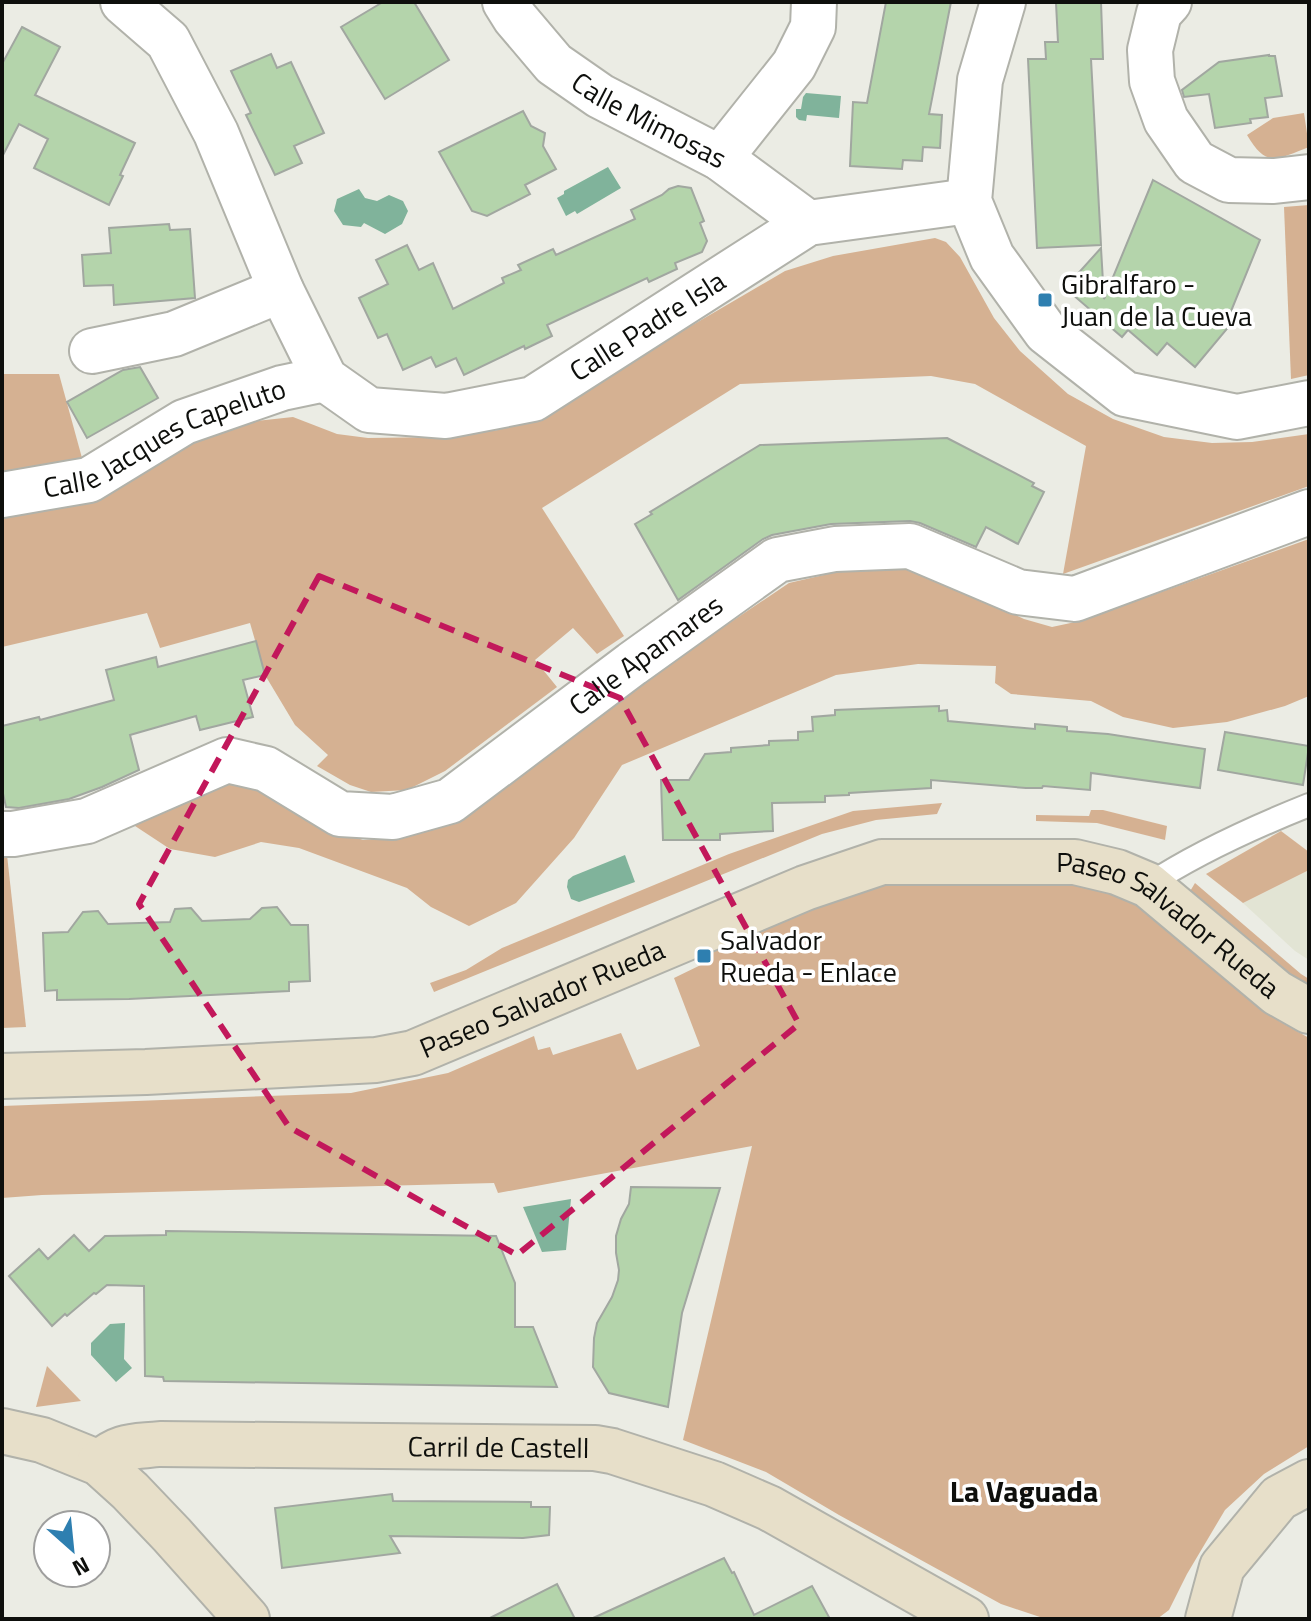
<svg xmlns="http://www.w3.org/2000/svg" width="1311" height="1621" viewBox="0 0 1311 1621" font-family="'Titillium Web',sans-serif">
  <rect width="100%" height="100%" fill="#ebece4"/>
  <!-- built -->
  <path fill="#e2e4d4" d="M1309 870V960L1295 951 1243 903Z"/>
  <!-- green -->
  <g fill="#d5b192">
    <path d="M1304 113 1309 147C1277 159 1267 169 1247 135L1273 118Z"/>
    <path d="M1309 205V375L1291 379 1284 207Z"/>
    <path d="M935 238 946 242 960 257 994 318 1020 351 1068 394 1113 419 1164 437 1212 443 1252 442 1309 434V486L1063 574 1086 446 975 384 931 376 740 384 542 508 624 636 597 654 573 628 535 660 557 687 445 771 407 790 371 792 350 785 317 766 328 755 295 725 265 675 250 623 160 648 147 613 2 647V514L200 433 246 422 293 417 337 434 368 438 441 437 498 430 537 416 785 271 833 256Z"/>
    <path d="M2 374H59L82 458 2 476Z"/>
    <path d="M1309 539V696L1285 706 1227 722 1173 728 1123 717 1091 701 1011 694 995 683 996 666 918 664 836 675 622 765 574 838 516 903 469 926 431 907 407 888 299 848 261 842 215 857 170 849 132 824 232 780 256 784 316 824 363 840 397 837 661 669 789 583 854 568 896 567 939 578 1024 619 1052 627 1080 621Z"/>
    <path d="M942 803 937 814 876 820 822 834 434 992 430 983 466 970 502 948 729 854 853 811Z"/>
    <path d="M1091 810H1103L1167 826 1165 840 1097 823 1036 821V815L1089 816Z"/>
    <path d="M1281 831 1309 852V870L1243 903 1206 874Z"/>
    <path d="M2 855H7L26 1027 2 1028Z"/>
    <path d="M910 879 1068 881 1112 890 1160 916 1279 1021 1309 1038V1446L1264 1474 1225 1510 1187 1574 1169 1610 1157 1619H1046L1001 1604 839 1515 766 1472 683 1440 752 1146 498 1193 494 1183 42 1195 2 1198V1106L351 1093 448 1073 534 1036 538 1050 550 1047 553 1055 621 1033 637 1070 700 1046 674 978 711 960 708 950 835 896Z"/>
    <path d="M1195 883 1301 974 1309 979V992L1189 893Z"/>
    <path d="M47 1366 81 1401 36 1407Z"/>
  </g>
  <!-- water -->
  <g fill="#80b39b">
    <path d="M806 93 841 96 839 118 807 115 806 121 799 120 796 117V109H801L803 97Z"/>
    <path d="M608 167 621 188 577 214 575 211 566 216 557 198 564 194V191Z"/>
    <path d="M359 189 365 198 377 201 389 195 403 201 408 211 402 224 385 234 364 223 361 227 343 225 334 211 337 199Z"/>
    <path d="M625 855 635 882 579 902 571 899 567 887 568 880 573 876Z"/>
    <path d="M571 1199 566 1250 542 1252 523 1207Z"/>
    <path d="M125 1323 124 1359 132 1368 116 1382 91 1355V1343L110 1324Z"/>
  </g>
  <!-- building -->
  <g fill="#b4d4ab" stroke="#a1a7a0" stroke-width="2">
    <path d="M383 2H414L449 60 385 99 341 27Z"/>
    <path d="M886 2H951L929 114 942 115 940 148 923 147 922 161 903 160 902 169 850 166 853 102 867 103Z"/>
    <path d="M1062 2H1101L1103 59H1091L1101 245 1037 248 1028 59H1046L1045 42H1058L1056 3H1062Z"/>
    <path d="M22 27 60 47 35 95 135 143 120 175 123 176 109 205 34 168 48 139 19 124 2 157V64Z"/>
    <path d="M271 54 277 68 291 62 324 133 294 146 302 163 275 175 246 115 251 113 231 71Z"/>
    <path d="M1269 55V56H1275L1282 96 1265 98 1268 117 1250 119 1251 123 1215 128 1209 94 1184 97 1182 90 1219 62Z"/>
    <path d="M523 111 531 126 545 133 543 146 556 169 525 185 530 194 487 216 472 211 439 152Z"/>
    <path d="M1153 180 1260 240 1227 321 1231 324 1195 367 1167 343 1157 355 1128 330 1122 337 1065 288 1101 248 1104 299Z"/>
    <path d="M678 186 691 188 704 221 700 223 707 241 702 252 675 263 677 269 649 282 647 278 547 325 552 336 525 349 524 346 464 375 456 358 436 367 431 357 403 370 387 334 378 338 359 298 388 284 376 260 407 245 419 270 433 263 453 309 504 283 502 278 521 270 518 265 553 249 556 255 635 219 631 210 662 195 669 189Z"/>
    <path d="M169 224 170 230 190 229 195 298 114 305 113 285 84 286 82 255 111 253 109 228Z"/>
    <path d="M140 367 158 398 87 438 67 402 123 370Z"/>
    <path d="M947 438 1034 483 1032 486 1044 492 1018 544 986 527 976 547 920 523 910 521 831 524 772 535 763 539 678 600 635 524 652 514 650 512 760 445Z"/>
    <path d="M256 641 265 675 243 680 253 717 200 730 196 716 130 735 139 770 102 787 69 799 19 808 6 807 2 789V726L39 717 40 720 114 700 106 670 156 657 158 667Z"/>
    <path d="M939 706V711L947 710 948 721 1035 729V724L1067 727V731L1108 734 1205 749 1200 788 1091 773 1090 790 1043 786 1042 788H1026L931 780V788L849 793V795L825 796V802L772 803 773 831 720 834V840H663L661 780H689L705 754 731 752V748L769 745V741L798 740V732L813 731 812 717 835 715V710Z"/>
    <path d="M1225 732 1309 746 1303 785 1218 770Z"/>
    <path d="M277 907 291 925H308L310 981 289 982V991L129 999 57 1000V990L45 991 43 933 68 932 83 912 98 911 108 924 170 922 175 909 191 908 202 921 250 919 262 908Z"/>
    <path d="M631 1187 720 1188 682 1313 668 1407 609 1393 593 1367 594 1338 597 1323 612 1297 618 1280 619 1270 616 1253V1236L621 1219 629 1204Z"/>
    <path d="M166 1231 496 1236 515 1283V1327H533L557 1387 164 1381 163 1377 145 1376 144 1286 107 1285 96 1294 94 1293 67 1316 65 1314 52 1326 9 1276 39 1249 48 1259 74 1235 89 1251 105 1236 166 1235Z"/>
    <path d="M392 1494 393 1501 531 1502V1507H550L549 1535 523 1538 390 1536 400 1553 282 1568 275 1508Z"/>
    <path d="M724 1558 732 1573 734 1572 754 1615 812 1586 830 1619H591Z"/>
    <path d="M557 1584 575 1619H488Z"/>
  </g>
  <g fill="none" stroke-linecap="round" stroke-linejoin="round">
    <!-- lane casing -->
    <g stroke="#b1b2aa" stroke-width="26">
      <path id="lane" d="M1148 885C1198 852 1254 827 1309 805"/>
    </g>
    <!-- street casing -->
    <g stroke="#b1b2aa" stroke-width="48">
      <g id="street">
        <path id="s1" d="M123 2 168 41 216 133 281 290 325 379 369 410 446 416 533 399 808 223 969 201"/>
        <path id="s2" d="M505 2 515 18 554 64 600 96 720 158 808 223"/>
        <path d="M1003 2 980 80 969 201 992 257 1046 332 1125 394 1237 417 1309 403"/>
        <path d="M1169 2 1159 13 1150 50 1152 81 1166 120 1195 162 1229 180 1274 181 1309 177"/>
        <path d="M720 158 794 65 813 27 814 2"/>
        <path d="M92 351 174 334 281 290"/>
        <path id="s3" d="M2 495 89 480 184 422 282 388 325 379"/>
        <path id="s4" d="M2 834H13L87 821 227 760 266 769 340 814 393 817 450 801 632 664 777 560 835 549 910 546 1018 592 1075 599 1309 512"/>
      </g>
    </g>
    <!-- secondary casing -->
    <g stroke="#b1b2aa" stroke-width="48">
      <g id="secondary">
        <path id="s5" d="M2 1076 146 1072 376 1060 413 1053 805 888 882 862H1075L1117 872 1148 885 1277 993 1309 1011"/>
        <path d="M2 1431 42 1440 99 1463 130 1491 172 1535 247 1619"/>
        <path id="s6" d="M99 1463C121 1444 133 1447 160 1444L595 1448 612 1451 714 1484 769 1508 966 1619"/>
        <path d="M1208 1619 1222 1567 1279 1498 1309 1482"/>
      </g>
    </g>
    <!-- lane -->
    <use href="#lane" stroke="#fff" stroke-width="22"/>
    <!-- street -->
    <use href="#street" stroke="#fff" stroke-width="44"/>
    <!-- secondary -->
    <use href="#secondary" stroke="#e7dfc9" stroke-width="44"/>
  </g>
  <!-- marked area -->
  <path fill="none" stroke="#c2185b" stroke-width="6" stroke-dasharray="16 10" stroke-linejoin="round" d="M319 576 620 698 799 1024 517 1255 289 1127 139 904Z"/>
  <!-- markers -->
  <g fill="#2e7fb0" stroke="#fff" stroke-width="3">
    <rect x="1037" y="292" width="16" height="16" rx="4"/>
    <rect x="696" y="948" width="16" height="16" rx="4"/>
  </g>
  <g text-anchor="middle" stroke-width="7" stroke-linejoin="round" paint-order="stroke">
    <!-- street labels -->
    <g font-size="28" fill="#0e0f0c" stroke="#fff">
      <text dy="10" stroke="none"><textPath href="#s2" startOffset="190">Calle Mimosas</textPath></text>
      <text dy="10" stroke="none"><textPath href="#s1" startOffset="788">Calle Padre Isla</textPath></text>
      <text dy="10" stroke="none"><textPath href="#s3" startOffset="174">Calle Jacques Capeluto</textPath></text>
      <text dy="10" stroke="none"><textPath href="#s4" startOffset="722">Calle Apamares</textPath></text>
      <text dy="10" stroke="none"><textPath href="#s5" startOffset="1224">Paseo Salvador Rueda</textPath></text>
      <text dy="10" stroke="none"><textPath href="#s5" startOffset="552">Paseo Salvador Rueda</textPath></text>
      <text dy="10" stroke="none"><textPath href="#s6" startOffset="404">Carril de Castell</textPath></text>
    </g>
    <!-- poi labels -->
    <g font-size="28" fill="#0e0f0c" stroke="#fff" text-anchor="start">
      <text x="1061" y="294">Gibralfaro -<tspan x="1061" dy="32">Juan de la Cueva</tspan></text>
      <text x="720" y="950">Salvador<tspan x="720" dy="32">Rueda - Enlace</tspan></text>
    </g>
    <!-- neighbourhood labels -->
    <g font-size="30" font-weight="bold" fill="#0e0f0c" stroke="#fff">
      <text x="1024" y="1502">La Vaguada</text>
    </g>
  </g>
  <!-- border -->
  <rect width="1311" height="1621" fill="none" stroke="#0e0f0c" stroke-width="8"/>
  <!-- north arrow -->
  <g transform="translate(72 1549) rotate(153)"><circle r="38" fill="#ffffff" stroke="#9f9f9e" stroke-width="2"/>
  <path d="M0-6L14 30L0 20L-14 30Z" fill="#2e7fb0"/>
  <text y="-12" font-size="22" font-weight="bold" text-anchor="middle" fill="#0e0f0c">N</text>
  </g>
</svg>
